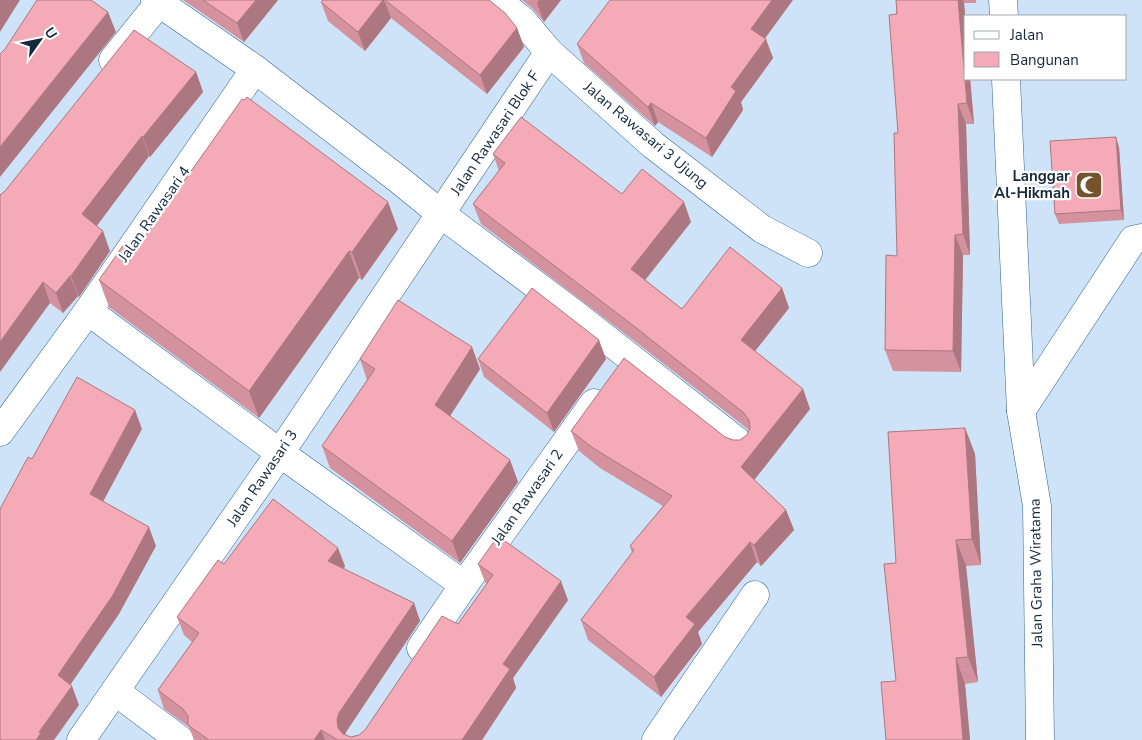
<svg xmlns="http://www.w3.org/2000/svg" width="1142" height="740" viewBox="0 0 1142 740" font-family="'Nunito Sans',sans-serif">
  <rect width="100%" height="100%" fill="#cee3f7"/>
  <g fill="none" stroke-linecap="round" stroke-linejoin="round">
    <!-- minor casing -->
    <g stroke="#316390" stroke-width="29">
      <g id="minor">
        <path d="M155 0 255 69 398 179 441 214 572 312 742 445"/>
        <path d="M497 0 523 21 549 52 653 145 762 229 808 253"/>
        <path d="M1003 0 1004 16"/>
        <path d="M113 60 159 3"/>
        <path d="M1006 79 1021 411 1037 506 1040 740"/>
        <path d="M88 311 280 453 464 585"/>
        <path d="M1021 411 1133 240 1142 238"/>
        <path d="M0 432 88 311 255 69"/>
        <path d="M421 648 464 585 594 403"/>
        <path d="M115 691 180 740"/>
        <path d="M81 740 280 453 549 52"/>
        <path d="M656 740 755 595"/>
      </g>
    </g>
    <!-- minor -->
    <use href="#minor" stroke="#fff" stroke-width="28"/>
  </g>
  <!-- wall -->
  <g fill="#d3929d">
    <path d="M183 0H278L244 42Z"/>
    <path d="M323 0H489L517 28 524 47 487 94 391 18 365 51 328 21 321 2Z"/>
    <path d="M522 0H561L544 22 533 9Z"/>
    <path d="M896 0H976V3H964L974 124H966L970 255H963L961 372 893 371 885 350 897 256 898 133Z"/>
    <path d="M765 39 773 58 741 102 743 110 712 157 658 122 655 126 584 63 577 44Z"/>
    <path d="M196 72 203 92 150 157 149 156 96 226 110 251 79 297 78 296 63 313 50 303 0 195Z"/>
    <path d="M1119 147 1124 220 1059 224 1055 214Z"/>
    <path d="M493 154 622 194 691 222 645 280 682 309 782 288 789 308 755 351 803 389 810 409 754 480 786 510 794 530 761 566 757 562 698 632 702 644 661 697 588 640 581 620 632 553 630 546 663 506 600 468 579 451 571 431 725 437 733 440H740L747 435 749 430 637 343 481 224 473 204 499 171Z"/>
    <path d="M398 229 362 280 359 278 259 418 109 307 99 280 134 252Z"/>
    <path d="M472 347 480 369 450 416 510 460 518 482 460 563 330 468 322 446 367 380 360 359Z"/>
    <path d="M478 359H606L554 432 484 377Z"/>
    <path d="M965 428 975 454 981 565 966 566 978 682 965 684 970 740H886L896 681V563Z"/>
    <path d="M224 564 345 566 344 569 414 603 420 621 346 732 345 735 351 737 359 735 365 730 458 624 487 584 485 582 478 564 568 600 513 678 516 688 482 740H194L189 727 164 709 158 690 192 642 184 635 177 617Z"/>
  </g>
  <!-- shaded-wall -->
  <g fill="#ac7780">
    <path d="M0 0H20L0 32Z"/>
    <path d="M256 0H278L244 42 237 23Z"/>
    <path d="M383 0H384L391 18 365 51 358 32Z"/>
    <path d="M539 0H561L544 22 537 3Z"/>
    <path d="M772 0H793L758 48 751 29Z"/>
    <path d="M958 0H963L964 3 966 24V79H970L974 124 967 103Z"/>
    <path d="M108 12 116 32 0 177V147Z"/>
    <path d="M517 28 524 47 487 94 480 75Z"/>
    <path d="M766 39 773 58 741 102 743 110 712 157 706 138 731 87Z"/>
    <path d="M196 72 203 92 150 157 143 137Z"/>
    <path d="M651 103 658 122 655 126 648 107Z"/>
    <path d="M958 104 966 124 970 255 963 234Z"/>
    <path d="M142 136 149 156 90 235 82 214Z"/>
    <path d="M1116 137 1119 147 1124 220 1121 210Z"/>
    <path d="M388 202 398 229 362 280 352 252Z"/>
    <path d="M684 202 691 222 638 289 631 269Z"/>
    <path d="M103 231 110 251 79 297 71 276Z"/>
    <path d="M955 235 963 255 961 372 953 351Z"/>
    <path d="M349 251 359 278 259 418 249 391Z"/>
    <path d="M70 276 78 296 63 313 56 293Z"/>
    <path d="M43 282 50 303 0 372V342Z"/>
    <path d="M782 288 789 308 748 360 741 340Z"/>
    <path d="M599 340 606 359 554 432 547 413Z"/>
    <path d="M472 347 480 369 443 427 435 405Z"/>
    <path d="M803 389 810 409 748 488 741 467Z"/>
    <path d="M135 410 142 429 97 513 90 494Z"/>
    <path d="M965 428 975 454 981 565 972 539Z"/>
    <path d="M510 460 518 482 460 563 452 541Z"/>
    <path d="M786 510 794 530 761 566 754 545Z"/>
    <path d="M149 527 156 546 119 614 64 694 58 675Z"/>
    <path d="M956 540 966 566 978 682 968 657Z"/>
    <path d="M750 542 757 562 698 632 702 644 661 697 654 677 686 617Z"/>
    <path d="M338 548 345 566 335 580 328 561Z"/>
    <path d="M561 581 568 600 513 678 516 688 482 740H462L503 664Z"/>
    <path d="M414 603 420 621 346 732 344 738 338 728 337 720 339 713Z"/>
    <path d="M956 658 965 684 970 740H963Z"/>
    <path d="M72 686 79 705 54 740H36L39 732Z"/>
    <path d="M321 730 325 740H314Z"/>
  </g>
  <!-- building -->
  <g fill="#f5aab7" stroke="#ac7780">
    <path d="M37 0H91L108 12 0 147V54L5 49Z"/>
    <path d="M203 0H256L237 23Z"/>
    <path d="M323 0H383L358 32 321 2Z"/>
    <path d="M385 0H489L505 13 517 28 480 75Z"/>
    <path d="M610 0H772L751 29 766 39 731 87 736 91 706 138 651 103 648 107 577 44Z"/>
    <path d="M896 0H958L967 103 958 104 963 234 955 235 953 351 885 350 886 255 897 256 894 133H898L889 15 897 14Z"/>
    <path d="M134 30 196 72 143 137 142 136 82 214 103 231 71 276H70L56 293 43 282 0 342V195L5 191Z"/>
    <path d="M247 97 388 202 352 252 349 251 249 391 99 280 124 244 134 252 242 99 244 100Z"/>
    <path d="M521 117 622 194 642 169 684 202 631 269 682 309 730 247 782 288 741 340 803 389 741 467 786 510 754 545 750 542 686 617 695 624 654 677 581 620 634 550 630 546 672 496 593 448 571 431 624 358 725 437 733 440H740L747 435 750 428 749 420 744 413 630 323 473 204 505 163 493 154Z"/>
    <path d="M1116 137 1121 210 1055 214 1050 141Z"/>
    <path d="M532 288 599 340 547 413 478 359Z"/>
    <path d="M398 300 472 347 435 405 510 460 452 541 322 446 375 369 360 359Z"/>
    <path d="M77 377 135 410 90 494 149 527 113 595 58 675 72 686 39 732 41 733 36 740H0V509L28 457 32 459Z"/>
    <path d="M965 428 972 539 956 540 968 657 956 658 963 740H886L881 682 896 681 884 564 896 563 888 432Z"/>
    <path d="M273 499 338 548 328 561 414 603 339 713 337 720 338 728 343 734 351 737 359 735 365 730 442 616 458 624 493 575 478 564 498 536 561 581 503 664 510 669 462 740H338L321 730 314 740H209L188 725V716L183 709 158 690 199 633 177 617 218 560 224 564Z"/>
  </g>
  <!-- icons -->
  <defs>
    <g id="mosque-square" transform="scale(1.4375)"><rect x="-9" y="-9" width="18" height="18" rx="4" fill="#77532c" stroke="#fff"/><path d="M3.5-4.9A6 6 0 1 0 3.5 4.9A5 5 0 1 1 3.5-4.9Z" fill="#fff"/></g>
  </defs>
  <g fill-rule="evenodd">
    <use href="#mosque-square" x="1089" y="185"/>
  </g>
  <g text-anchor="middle" stroke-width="4.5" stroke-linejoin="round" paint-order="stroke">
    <!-- street labels -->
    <g font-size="15" fill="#14293c" stroke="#fff">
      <text transform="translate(495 133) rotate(-56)" y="5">Jalan Rawasari Blok F</text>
      <text transform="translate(646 135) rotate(40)" y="5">Jalan Rawasari 3 Ujung</text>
      <text transform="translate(154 214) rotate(-55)" y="5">Jalan Rawasari 4</text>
      <text transform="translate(262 478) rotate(-56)" y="5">Jalan Rawasari 3</text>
      <text transform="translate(527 497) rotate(-55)" y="5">Jalan Rawasari 2</text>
      <text transform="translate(1036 573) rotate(-91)" y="5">Jalan Graha Wiratama</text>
    </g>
    <!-- poi labels -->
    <g font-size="15" font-weight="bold" fill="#14293c" stroke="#fff" text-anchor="end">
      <text x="1070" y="181">Langgar<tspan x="1070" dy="17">Al-Hikmah</tspan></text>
    </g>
  </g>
  <!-- legend -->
  <rect x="964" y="15" width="162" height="65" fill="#ffffff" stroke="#a1a9b1"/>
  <rect x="974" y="31" width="25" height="8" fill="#ffffff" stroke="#a1a9b1"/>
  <text x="1010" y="40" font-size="15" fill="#14293c">Jalan</text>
  <rect x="974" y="52" width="25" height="15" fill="#f5aab7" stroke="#a1a9b1"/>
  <text x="1010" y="65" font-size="15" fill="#14293c">Bangunan</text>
  <!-- north arrow -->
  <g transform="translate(40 40) rotate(57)" stroke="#ffffff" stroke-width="4" paint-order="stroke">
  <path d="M0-4L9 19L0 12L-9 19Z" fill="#14293c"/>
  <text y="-8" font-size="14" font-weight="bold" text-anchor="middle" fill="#14293c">U</text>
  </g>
</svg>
